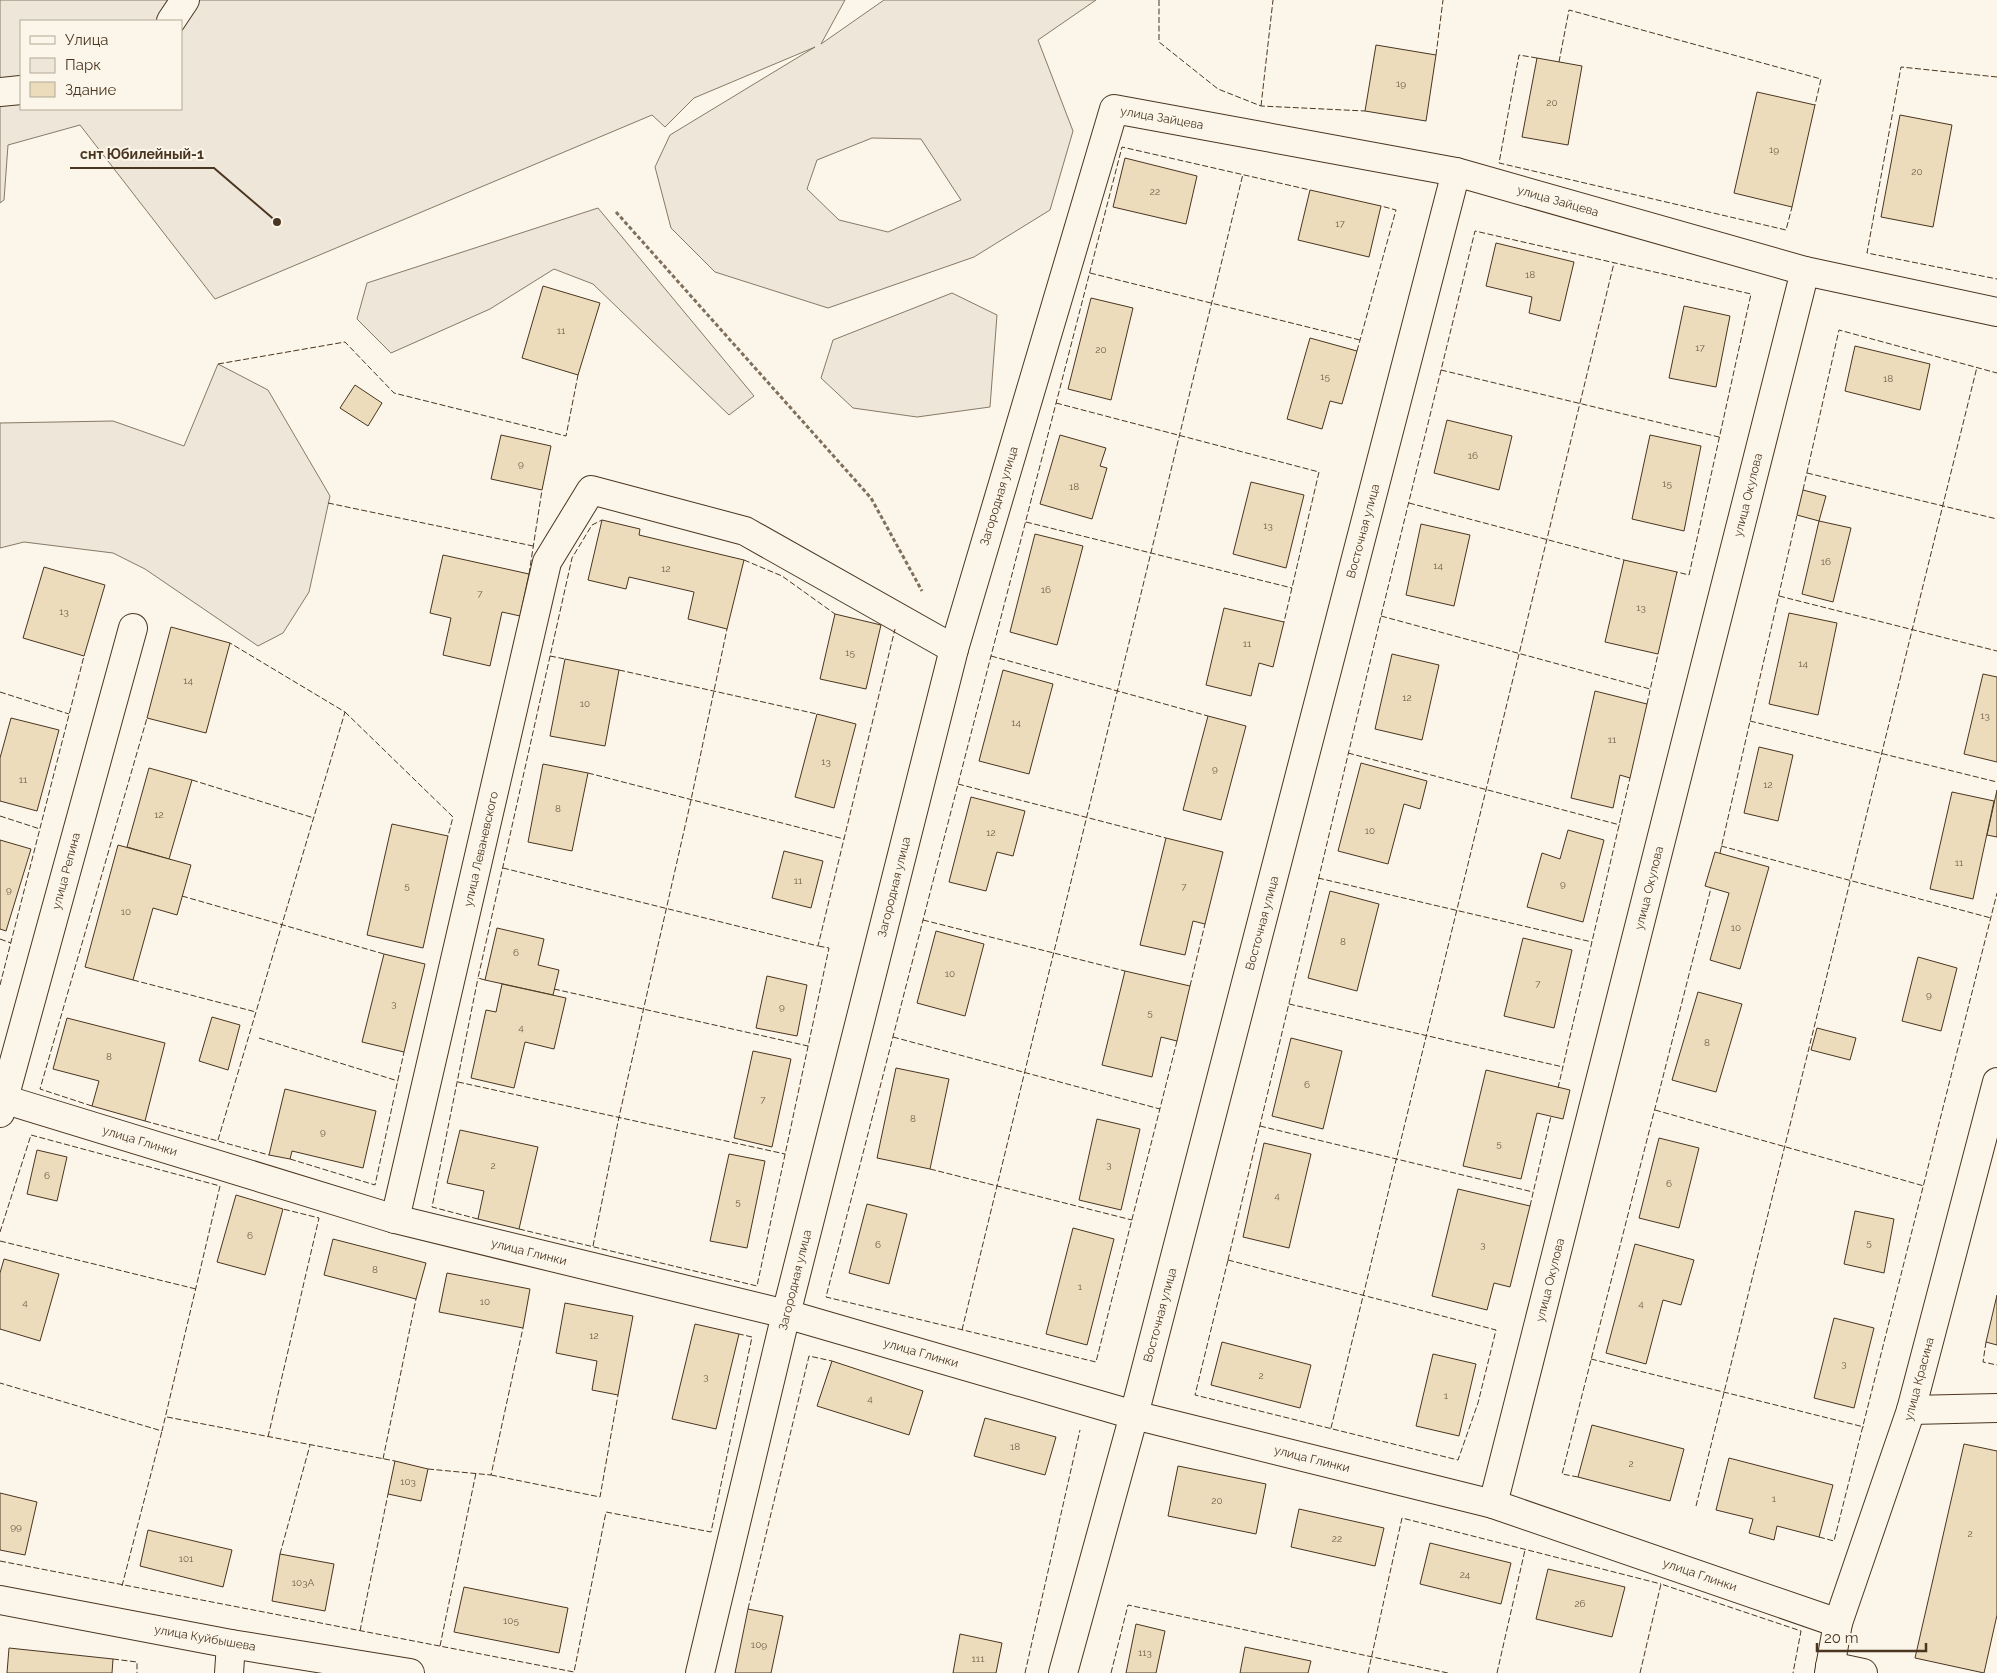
<svg xmlns="http://www.w3.org/2000/svg" width="1997" height="1673" viewBox="0 0 1997 1673" font-family="Raleway,sans-serif">
  <rect width="100%" height="100%" fill="#fbf6e9"/>
  <!-- green -->
  <g fill="#ede6d9" stroke="#887966" fill-rule="evenodd">
    <path d="M0 0H845L821 44 884 0H1096L1038 40 1073 131 1050 210 974 257 828 308 715 272 671 228 655 167 670 135 815 47 694 98 665 127 652 115 215 299 80 125 8 145 4 200 0 203ZM21 21H181V109H21ZM872 138 921 139 961 200 888 232 839 220 807 189 817 160Z"/>
    <path d="M598 208 754 396 729 415 593 284 554 269 490 309 391 353 357 319 367 283Z"/>
    <path d="M952 293 997 315 990 407 917 417 853 408 821 378 833 340Z"/>
    <path d="M218 364 268 390 330 496 309 592 283 633 258 646 145 569 113 553 24 542 0 548V423L113 421 184 446Z"/>
  </g>
  <!-- building -->
  <g fill="#ecdcbc" stroke="#4a3520">
    <path d="M1376 45 1436 55 1426 121 1365 111Z"/>
    <path d="M1537 58 1582 66 1568 145 1522 137Z"/>
    <path d="M1757 92 1815 105 1792 207 1734 193Z"/>
    <path d="M1900 115 1952 125 1933 227 1881 217Z"/>
    <path d="M1125 158 1197 176 1186 224 1113 207Z"/>
    <path d="M1310 190 1381 206 1369 257 1298 240Z"/>
    <path d="M1496 243 1574 262 1560 321 1529 313 1532 297 1486 286Z"/>
    <path d="M543 286 600 303 578 375 522 358Z"/>
    <path d="M1091 298 1133 308 1111 400 1068 389Z"/>
    <path d="M1684 306 1730 316 1716 387 1669 378Z"/>
    <path d="M1310 338 1357 351 1342 404 1330 401 1322 429 1287 419Z"/>
    <path d="M1855 346 1930 364 1920 410 1845 391Z"/>
    <path d="M355 385 382 403 368 426 340 408Z"/>
    <path d="M1447 420 1512 436 1499 490 1434 473Z"/>
    <path d="M501 435 551 446 542 490 491 479Z"/>
    <path d="M1060 435 1106 448 1100 466 1107 468 1092 519 1040 504Z"/>
    <path d="M1650 435 1701 446 1684 531 1632 519Z"/>
    <path d="M1251 482 1304 495 1286 568 1233 554Z"/>
    <path d="M1803 490 1826 496 1819 521 1797 515Z"/>
    <path d="M602 520 640 529 639 535 744 560 727 629 688 619 694 592 629 577 626 589 588 580Z"/>
    <path d="M1819 521 1851 528 1833 602 1802 594Z"/>
    <path d="M1421 524 1470 535 1454 606 1406 595Z"/>
    <path d="M1035 534 1083 546 1057 645 1010 632Z"/>
    <path d="M443 555 529 574 520 616 502 612 490 666 443 655 451 618 430 613Z"/>
    <path d="M1624 560 1677 572 1658 654 1605 642Z"/>
    <path d="M44 567 105 585 84 656 23 638Z"/>
    <path d="M1224 608 1284 622 1273 667 1259 663 1251 696 1206 685Z"/>
    <path d="M1789 613 1837 623 1818 715 1769 704Z"/>
    <path d="M835 614 881 625 866 689 820 679Z"/>
    <path d="M171 627 230 643 206 733 147 718Z"/>
    <path d="M1392 654 1439 665 1422 740 1375 729Z"/>
    <path d="M565 659 619 670 605 746 550 736Z"/>
    <path d="M1003 670 1053 684 1029 774 979 761Z"/>
    <path d="M1983 674 1997 677V762L1964 754Z"/>
    <path d="M1595 691 1647 704 1630 778 1620 775 1613 808 1571 798Z"/>
    <path d="M817 714 856 724 834 808 795 797Z"/>
    <path d="M1208 716 1246 726 1221 820 1183 810Z"/>
    <path d="M11 718 59 730 37 811 0 801V758Z"/>
    <path d="M1759 747 1793 755 1778 821 1744 813Z"/>
    <path d="M1361 763 1427 781 1420 809 1404 804 1388 864 1338 851Z"/>
    <path d="M543 764 588 773 572 851 528 842Z"/>
    <path d="M149 768 192 780 169 859 127 847Z"/>
    <path d="M1997 790V837L1987 835Z"/>
    <path d="M1952 792 1994 801 1973 899 1930 889Z"/>
    <path d="M971 797 1025 811 1013 856 997 852 986 891 949 882Z"/>
    <path d="M392 824 448 836 423 948 367 935Z"/>
    <path d="M1568 830 1604 840 1583 922 1527 907 1542 853 1560 859Z"/>
    <path d="M1166 838 1223 852 1205 924 1193 921 1185 955 1140 945Z"/>
    <path d="M0 840 31 849 6 931 0 929Z"/>
    <path d="M118 845 191 865 177 915 153 908 133 980 85 967Z"/>
    <path d="M784 851 823 861 811 908 772 898Z"/>
    <path d="M1715 852 1769 867 1740 969 1710 960 1729 893 1705 886Z"/>
    <path d="M1330 891 1379 904 1357 991 1308 978Z"/>
    <path d="M497 928 544 939 538 965 559 970 553 995 485 980Z"/>
    <path d="M936 931 984 944 965 1016 917 1003Z"/>
    <path d="M1523 938 1572 950 1554 1028 1504 1016Z"/>
    <path d="M384 954 425 964 404 1052 362 1042Z"/>
    <path d="M1918 957 1957 968 1941 1031 1902 1021Z"/>
    <path d="M1125 971 1190 986 1177 1041 1161 1037 1152 1077 1102 1065Z"/>
    <path d="M767 976 807 985 797 1036 756 1028Z"/>
    <path d="M502 984 566 998 554 1049 525 1042 514 1088 471 1078 486 1010 496 1012Z"/>
    <path d="M1698 992 1742 1004 1716 1092 1672 1080Z"/>
    <path d="M212 1017 240 1025 228 1070 199 1061Z"/>
    <path d="M67 1018 165 1043 145 1121 92 1106 99 1081 53 1069Z"/>
    <path d="M1817 1028 1856 1038 1850 1060 1811 1050Z"/>
    <path d="M1291 1038 1342 1051 1323 1129 1272 1116Z"/>
    <path d="M753 1051 791 1059 772 1147 734 1138Z"/>
    <path d="M896 1068 949 1079 930 1169 877 1158Z"/>
    <path d="M1486 1070 1570 1090 1563 1119 1537 1113 1521 1179 1463 1166Z"/>
    <path d="M285 1089 376 1111 363 1168 292 1151 290 1159 269 1155Z"/>
    <path d="M1097 1119 1140 1129 1121 1210 1079 1200Z"/>
    <path d="M460 1130 538 1147 519 1229 478 1219 484 1191 447 1183Z"/>
    <path d="M1659 1138 1699 1148 1679 1228 1639 1218Z"/>
    <path d="M1264 1143 1311 1154 1289 1248 1243 1237Z"/>
    <path d="M37 1150 67 1157 57 1201 27 1194Z"/>
    <path d="M729 1154 765 1161 747 1248 710 1241Z"/>
    <path d="M1458 1189 1530 1206 1510 1287 1494 1283 1487 1310 1432 1296Z"/>
    <path d="M236 1195 283 1209 265 1275 217 1262Z"/>
    <path d="M867 1204 907 1214 889 1284 849 1273Z"/>
    <path d="M1855 1211 1894 1219 1884 1273 1844 1264Z"/>
    <path d="M1073 1228 1114 1239 1087 1345 1046 1334Z"/>
    <path d="M333 1239 426 1263 416 1299 324 1275Z"/>
    <path d="M1635 1244 1694 1260 1681 1305 1663 1300 1646 1364 1606 1353Z"/>
    <path d="M4 1259 59 1274 40 1341 0 1329V1273Z"/>
    <path d="M447 1273 530 1289 523 1328 439 1312Z"/>
    <path d="M1997 1295V1345L1986 1342Z"/>
    <path d="M565 1303 633 1316 618 1395 592 1390 597 1361 556 1353Z"/>
    <path d="M1834 1318 1874 1328 1854 1408 1814 1398Z"/>
    <path d="M695 1324 739 1334 716 1429 672 1419Z"/>
    <path d="M1222 1342 1311 1365 1300 1408 1211 1385Z"/>
    <path d="M1433 1354 1476 1364 1459 1436 1416 1426Z"/>
    <path d="M832 1361 923 1391 909 1435 817 1406Z"/>
    <path d="M985 1418 1056 1437 1045 1475 974 1456Z"/>
    <path d="M1592 1425 1684 1449 1670 1501 1578 1477Z"/>
    <path d="M1964 1444 1997 1451V1615L1984 1673 1915 1658Z"/>
    <path d="M1729 1458 1833 1485 1819 1537 1777 1526 1774 1540 1749 1533 1753 1519 1716 1510Z"/>
    <path d="M395 1461 428 1469 421 1501 388 1494Z"/>
    <path d="M1178 1466 1266 1484 1256 1534 1168 1516Z"/>
    <path d="M0 1493 37 1502 25 1555 0 1550Z"/>
    <path d="M1299 1509 1384 1528 1375 1566 1291 1547Z"/>
    <path d="M148 1530 232 1550 223 1587 140 1566Z"/>
    <path d="M1430 1543 1511 1563 1501 1604 1420 1584Z"/>
    <path d="M280 1554 334 1564 325 1611 272 1601Z"/>
    <path d="M1548 1569 1625 1587 1612 1637 1536 1619Z"/>
    <path d="M464 1587 568 1608 559 1653 454 1632Z"/>
    <path d="M748 1609 783 1616 771 1673H735Z"/>
    <path d="M1136 1624 1165 1631 1156 1673H1126Z"/>
    <path d="M960 1634 1002 1643 996 1673H953Z"/>
    <path d="M1245 1647 1311 1661 1308 1673H1240Z"/>
    <path d="M9 1648 113 1659 112 1673H7Z"/>
  </g>
  <g fill="none" stroke-linecap="round" stroke-linejoin="round">
    <!-- minor casing -->
    <g stroke="#4a3520" stroke-width="30">
      <g id="minor">
        <path d="M171 21 185 0"/>
        <path d="M0 92 21 90"/>
        <path d="M0 1098 395 1219 786 1314 1134 1415 1493 1504 1838 1623"/>
        <path d="M0 1113 133 628"/>
        <path d="M395 1219 547 562 591 490 745 531 954 649"/>
        <path d="M1911 1410 1997 1408"/>
        <path d="M1493 1504 1805 271"/>
        <path d="M0 1600 231 1644 410 1673"/>
        <path d="M1830 1666 1863 1673"/>
        <path d="M229 1673 231 1644"/>
        <path d="M700 1673 786 1314 954 649 1114 109 1456 172 1805 271 1997 312"/>
        <path d="M1063 1673 1134 1415 1456 172"/>
        <path d="M1829 1673 1838 1623 1911 1410 1997 1082"/>
      </g>
    </g>
    <!-- path -->
    <path stroke="#7f6f5c" stroke-width="3" stroke-dasharray="4 2.5" stroke-linecap="butt" d="M616 212 871 498 922 591"/>
    <!-- minor -->
    <use href="#minor" stroke="#fbf6e9" stroke-width="28"/>
    <!-- fence -->
    <g stroke="#4a3520" stroke-width="1" stroke-dasharray="6 2.5" stroke-linecap="butt">
      <path d="M1159 0V42L1218 89 1261 106 1365 111"/>
      <path d="M1436 55 1443 0"/>
      <path d="M1537 58 1519 55 1499 163 1786 230 1792 207"/>
      <path d="M1559 62 1569 10 1821 79 1815 105"/>
      <path d="M1997 77 1901 67 1867 253 1997 279"/>
      <path d="M1261 106 1273 0"/>
      <path d="M1090 273 1360 340"/>
      <path d="M1357 351 1396 210 1381 206"/>
      <path d="M218 364 345 342 394 393 566 436 578 375"/>
      <path d="M1441 370 1719 437"/>
      <path d="M1056 403 1319 472 1284 622"/>
      <path d="M1807 473 1997 519"/>
      <path d="M1803 490 1839 330 1997 373"/>
      <path d="M328 503 533 546"/>
      <path d="M1409 503 1624 560"/>
      <path d="M1026 522 1292 588"/>
      <path d="M744 560 782 576 835 614"/>
      <path d="M529 574 542 490"/>
      <path d="M1779 596 1997 651"/>
      <path d="M1381 616 1650 689"/>
      <path d="M550 656 565 659"/>
      <path d="M991 656 1208 716"/>
      <path d="M619 670 817 714"/>
      <path d="M0 692 69 714"/>
      <path d="M1647 704 1658 654"/>
      <path d="M345 712 453 817 448 836"/>
      <path d="M1750 721 1997 782"/>
      <path d="M1348 753 1620 825"/>
      <path d="M588 773 844 839"/>
      <path d="M192 780 314 818"/>
      <path d="M958 784 1166 838"/>
      <path d="M0 816 40 829"/>
      <path d="M1721 846 1991 918"/>
      <path d="M1720 853 1797 515"/>
      <path d="M503 868 818 946 895 629"/>
      <path d="M1318 878 1592 942"/>
      <path d="M182 896 384 954"/>
      <path d="M923 920 1125 971"/>
      <path d="M0 939 11 943"/>
      <path d="M133 980 256 1012"/>
      <path d="M485 980 478 978 572 558 592 525 602 520"/>
      <path d="M0 985 84 656"/>
      <path d="M1190 986 1205 924"/>
      <path d="M554 989 808 1046"/>
      <path d="M1289 1004 1563 1067"/>
      <path d="M893 1037 1160 1109"/>
      <path d="M259 1038 398 1081"/>
      <path d="M1177 1041 1096 1362 826 1297 1122 147 1310 190"/>
      <path d="M458 1082 785 1154"/>
      <path d="M1558 1088 1630 778"/>
      <path d="M92 1106 40 1089 147 718"/>
      <path d="M1655 1110 1924 1186"/>
      <path d="M145 1121 269 1155"/>
      <path d="M1260 1126 1533 1192"/>
      <path d="M218 1140 345 712 230 643"/>
      <path d="M290 1159 375 1185 404 1052"/>
      <path d="M930 1169 1132 1220"/>
      <path d="M1530 1206 1551 1116"/>
      <path d="M478 1219 432 1207 478 978"/>
      <path d="M519 1229 757 1286 829 948 818 946"/>
      <path d="M0 1232 31 1135 220 1186 162 1431 0 1383"/>
      <path d="M0 1241 196 1289"/>
      <path d="M593 1246 619 1117 691 800 727 629"/>
      <path d="M1228 1260 1381 616 1475 231 1751 294 1689 575 1677 572"/>
      <path d="M1228 1260 1496 1330 1478 1403 1458 1460 1195 1395Z"/>
      <path d="M962 1330 1243 174"/>
      <path d="M1986 1342 1983 1362 1997 1365"/>
      <path d="M1591 1359 1864 1427"/>
      <path d="M167 1417 395 1461"/>
      <path d="M1331 1428 1614 263"/>
      <path d="M268 1437 319 1218 283 1209"/>
      <path d="M383 1459 416 1299"/>
      <path d="M428 1469 491 1475 523 1328"/>
      <path d="M491 1475 600 1497 618 1395"/>
      <path d="M1578 1477 1562 1474 1711 888"/>
      <path d="M1696 1506 1977 367"/>
      <path d="M1819 1537 1834 1541 1997 893"/>
      <path d="M280 1554 310 1445"/>
      <path d="M0 1561 574 1672 606 1512 711 1532 752 1337 739 1334"/>
      <path d="M122 1586 162 1431"/>
      <path d="M748 1609 809 1356 832 1361"/>
      <path d="M360 1631 388 1494"/>
      <path d="M440 1646 476 1473"/>
      <path d="M113 1659 137 1662V1673"/>
      <path d="M1025 1673 1080 1430"/>
      <path d="M1111 1673 1128 1605 1448 1673"/>
      <path d="M1368 1673 1402 1518 1661 1584"/>
      <path d="M1497 1673 1525 1550"/>
      <path d="M1640 1673 1661 1584 1801 1631 1793 1673"/>
    </g>
  </g>
  <g text-anchor="middle" stroke-width="4" stroke-linejoin="round" paint-order="stroke">
    <!-- number labels -->
    <g font-size="10" fill="#725f47">
      <text x="1401" y="87">19</text>
      <text x="1552" y="106">20</text>
      <text x="1774" y="153">19</text>
      <text x="1917" y="175">20</text>
      <text x="1155" y="195">22</text>
      <text x="1340" y="227">17</text>
      <text x="1530" y="278">18</text>
      <text x="561" y="334">11</text>
      <text x="1700" y="351">17</text>
      <text x="1101" y="353">20</text>
      <text x="1325" y="380">15</text>
      <text x="1888" y="382">18</text>
      <text x="1473" y="459">16</text>
      <text x="521" y="467">9</text>
      <text x="1667" y="487">15</text>
      <text x="1074" y="490">18</text>
      <text x="1268" y="529">13</text>
      <text x="1826" y="565">16</text>
      <text x="1438" y="569">14</text>
      <text x="666" y="572">12</text>
      <text x="1046" y="593">16</text>
      <text x="480" y="597">7</text>
      <text x="1641" y="611">13</text>
      <text x="64" y="615">13</text>
      <text x="1247" y="647">11</text>
      <text x="850" y="656">15</text>
      <text x="1803" y="667">14</text>
      <text x="188" y="684">14</text>
      <text x="1407" y="701">12</text>
      <text x="585" y="707">10</text>
      <text x="1985" y="719">13</text>
      <text x="1016" y="726">14</text>
      <text x="1612" y="743">11</text>
      <text x="826" y="765">13</text>
      <text x="1215" y="772">9</text>
      <text x="23" y="783">11</text>
      <text x="1768" y="788">12</text>
      <text x="558" y="812">8</text>
      <text x="159" y="818">12</text>
      <text x="1370" y="834">10</text>
      <text x="991" y="836">12</text>
      <text x="1959" y="866">11</text>
      <text x="798" y="884">11</text>
      <text x="1563" y="887">9</text>
      <text x="407" y="889">5</text>
      <text x="1184" y="890">7</text>
      <text x="9" y="893">9</text>
      <text x="126" y="915">10</text>
      <text x="1736" y="931">10</text>
      <text x="1343" y="945">8</text>
      <text x="516" y="956">6</text>
      <text x="950" y="977">10</text>
      <text x="1538" y="987">7</text>
      <text x="1929" y="998">9</text>
      <text x="394" y="1007">3</text>
      <text x="782" y="1010">9</text>
      <text x="1150" y="1016">5</text>
      <text x="521" y="1031">4</text>
      <text x="1707" y="1046">8</text>
      <text x="109" y="1060">8</text>
      <text x="1307" y="1088">6</text>
      <text x="763" y="1103">7</text>
      <text x="913" y="1122">8</text>
      <text x="323" y="1135">9</text>
      <text x="1499" y="1147">5</text>
      <text x="1109" y="1168">3</text>
      <text x="493" y="1169">2</text>
      <text x="47" y="1179">6</text>
      <text x="1669" y="1187">6</text>
      <text x="1277" y="1199">4</text>
      <text x="738" y="1205">5</text>
      <text x="250" y="1239">6</text>
      <text x="1869" y="1246">5</text>
      <text x="878" y="1248">6</text>
      <text x="1483" y="1248">3</text>
      <text x="375" y="1273">8</text>
      <text x="1080" y="1290">1</text>
      <text x="485" y="1305">10</text>
      <text x="25" y="1306">4</text>
      <text x="1641" y="1307">4</text>
      <text x="594" y="1339">12</text>
      <text x="1844" y="1367">3</text>
      <text x="1261" y="1379">2</text>
      <text x="706" y="1380">3</text>
      <text x="1446" y="1399">1</text>
      <text x="870" y="1402">4</text>
      <text x="1015" y="1450">18</text>
      <text x="1631" y="1467">2</text>
      <text x="408" y="1485">103</text>
      <text x="1774" y="1502">1</text>
      <text x="1217" y="1504">20</text>
      <text x="16" y="1530">99</text>
      <text x="1970" y="1537">2</text>
      <text x="1337" y="1542">22</text>
      <text x="186" y="1562">101</text>
      <text x="1465" y="1578">24</text>
      <text x="303" y="1586">103А</text>
      <text x="1580" y="1607">26</text>
      <text x="511" y="1624">105</text>
      <text x="759" y="1648">109</text>
      <text x="1145" y="1656">113</text>
      <text x="978" y="1662">111</text>
    </g>
    <!-- street labels -->
    <g font-size="12" fill="#4a3520" stroke="#fbf6e9">
      <text transform="translate(1162 118) rotate(10)" y="4">улица Зайцева</text>
      <text transform="translate(1558 201) rotate(16)" y="4">улица Зайцева</text>
      <text transform="translate(1748 495) rotate(-76)" y="4">улица Окулова</text>
      <text transform="translate(999 496) rotate(-73)" y="4">Загородная улица</text>
      <text transform="translate(1363 531) rotate(-75)" y="4">Восточная улица</text>
      <text transform="translate(481 849) rotate(-77)" y="4">улица Леваневского</text>
      <text transform="translate(66 871) rotate(-75)" y="4">улица Репина</text>
      <text transform="translate(894 887) rotate(-76)" y="4">Загородная улица</text>
      <text transform="translate(1649 888) rotate(-76)" y="4">улица Окулова</text>
      <text transform="translate(1262 923) rotate(-75)" y="4">Восточная улица</text>
      <text transform="translate(140 1141) rotate(17)" y="4">улица Глинки</text>
      <text transform="translate(529 1252) rotate(14)" y="4">улица Глинки</text>
      <text transform="translate(795 1280) rotate(-76)" y="4">Загородная улица</text>
      <text transform="translate(1550 1280) rotate(-76)" y="4">улица Окулова</text>
      <text transform="translate(1160 1315) rotate(-75)" y="4">Восточная улица</text>
      <text transform="translate(921 1353) rotate(16)" y="4">улица Глинки</text>
      <text transform="translate(1919 1379) rotate(-75)" y="4">улица Красина</text>
      <text transform="translate(1312 1459) rotate(14)" y="4">улица Глинки</text>
      <text transform="translate(1700 1575) rotate(19)" y="4">улица Глинки</text>
      <text transform="translate(205 1638) rotate(10)" y="4">улица Куйбышева</text>
    </g>
  </g>
  <!-- callouts -->
  <path fill="none" stroke="#4a3520" stroke-width="2" d="M277 222L214 168H70"/>
  <circle fill="#4a3520" stroke="#fbf6e9" stroke-width="2" cx="277" cy="222" r="5"/>
  <g font-size="14" text-anchor="middle" font-weight="bold" fill="#4a3520" stroke="#fbf6e9" stroke-width="4" stroke-linejoin="round" paint-order="stroke">
    <text x="142" y="159">снт Юбилейный-1</text>
  </g>
  <!-- legend -->
  <rect x="20" y="20" width="162" height="90" fill="#fbf6e9" stroke="#b4a999"/>
  <rect x="30" y="36" width="25" height="8" fill="#fbf6e9" stroke="#b4a999"/>
  <text x="65" y="45" font-size="15" fill="#4a3520">Улица</text>
  <rect x="30" y="58" width="25" height="15" fill="#ede6d9" stroke="#b4a999"/>
  <text x="65" y="70" font-size="15" fill="#4a3520">Парк</text>
  <rect x="30" y="82" width="25" height="15" fill="#ecdcbc" stroke="#b4a999"/>
  <text x="65" y="95" font-size="15" fill="#4a3520">Здание</text>
  <!-- scale -->
  <path d="M1817 1643v8h109v-8" fill="none" stroke="#4a3520" stroke-width="2.5"/>
  <text x="1824" y="1643" font-size="15" fill="#4a3520" stroke="#fbf6e9" stroke-width="4" paint-order="stroke">20 m</text>
</svg>
